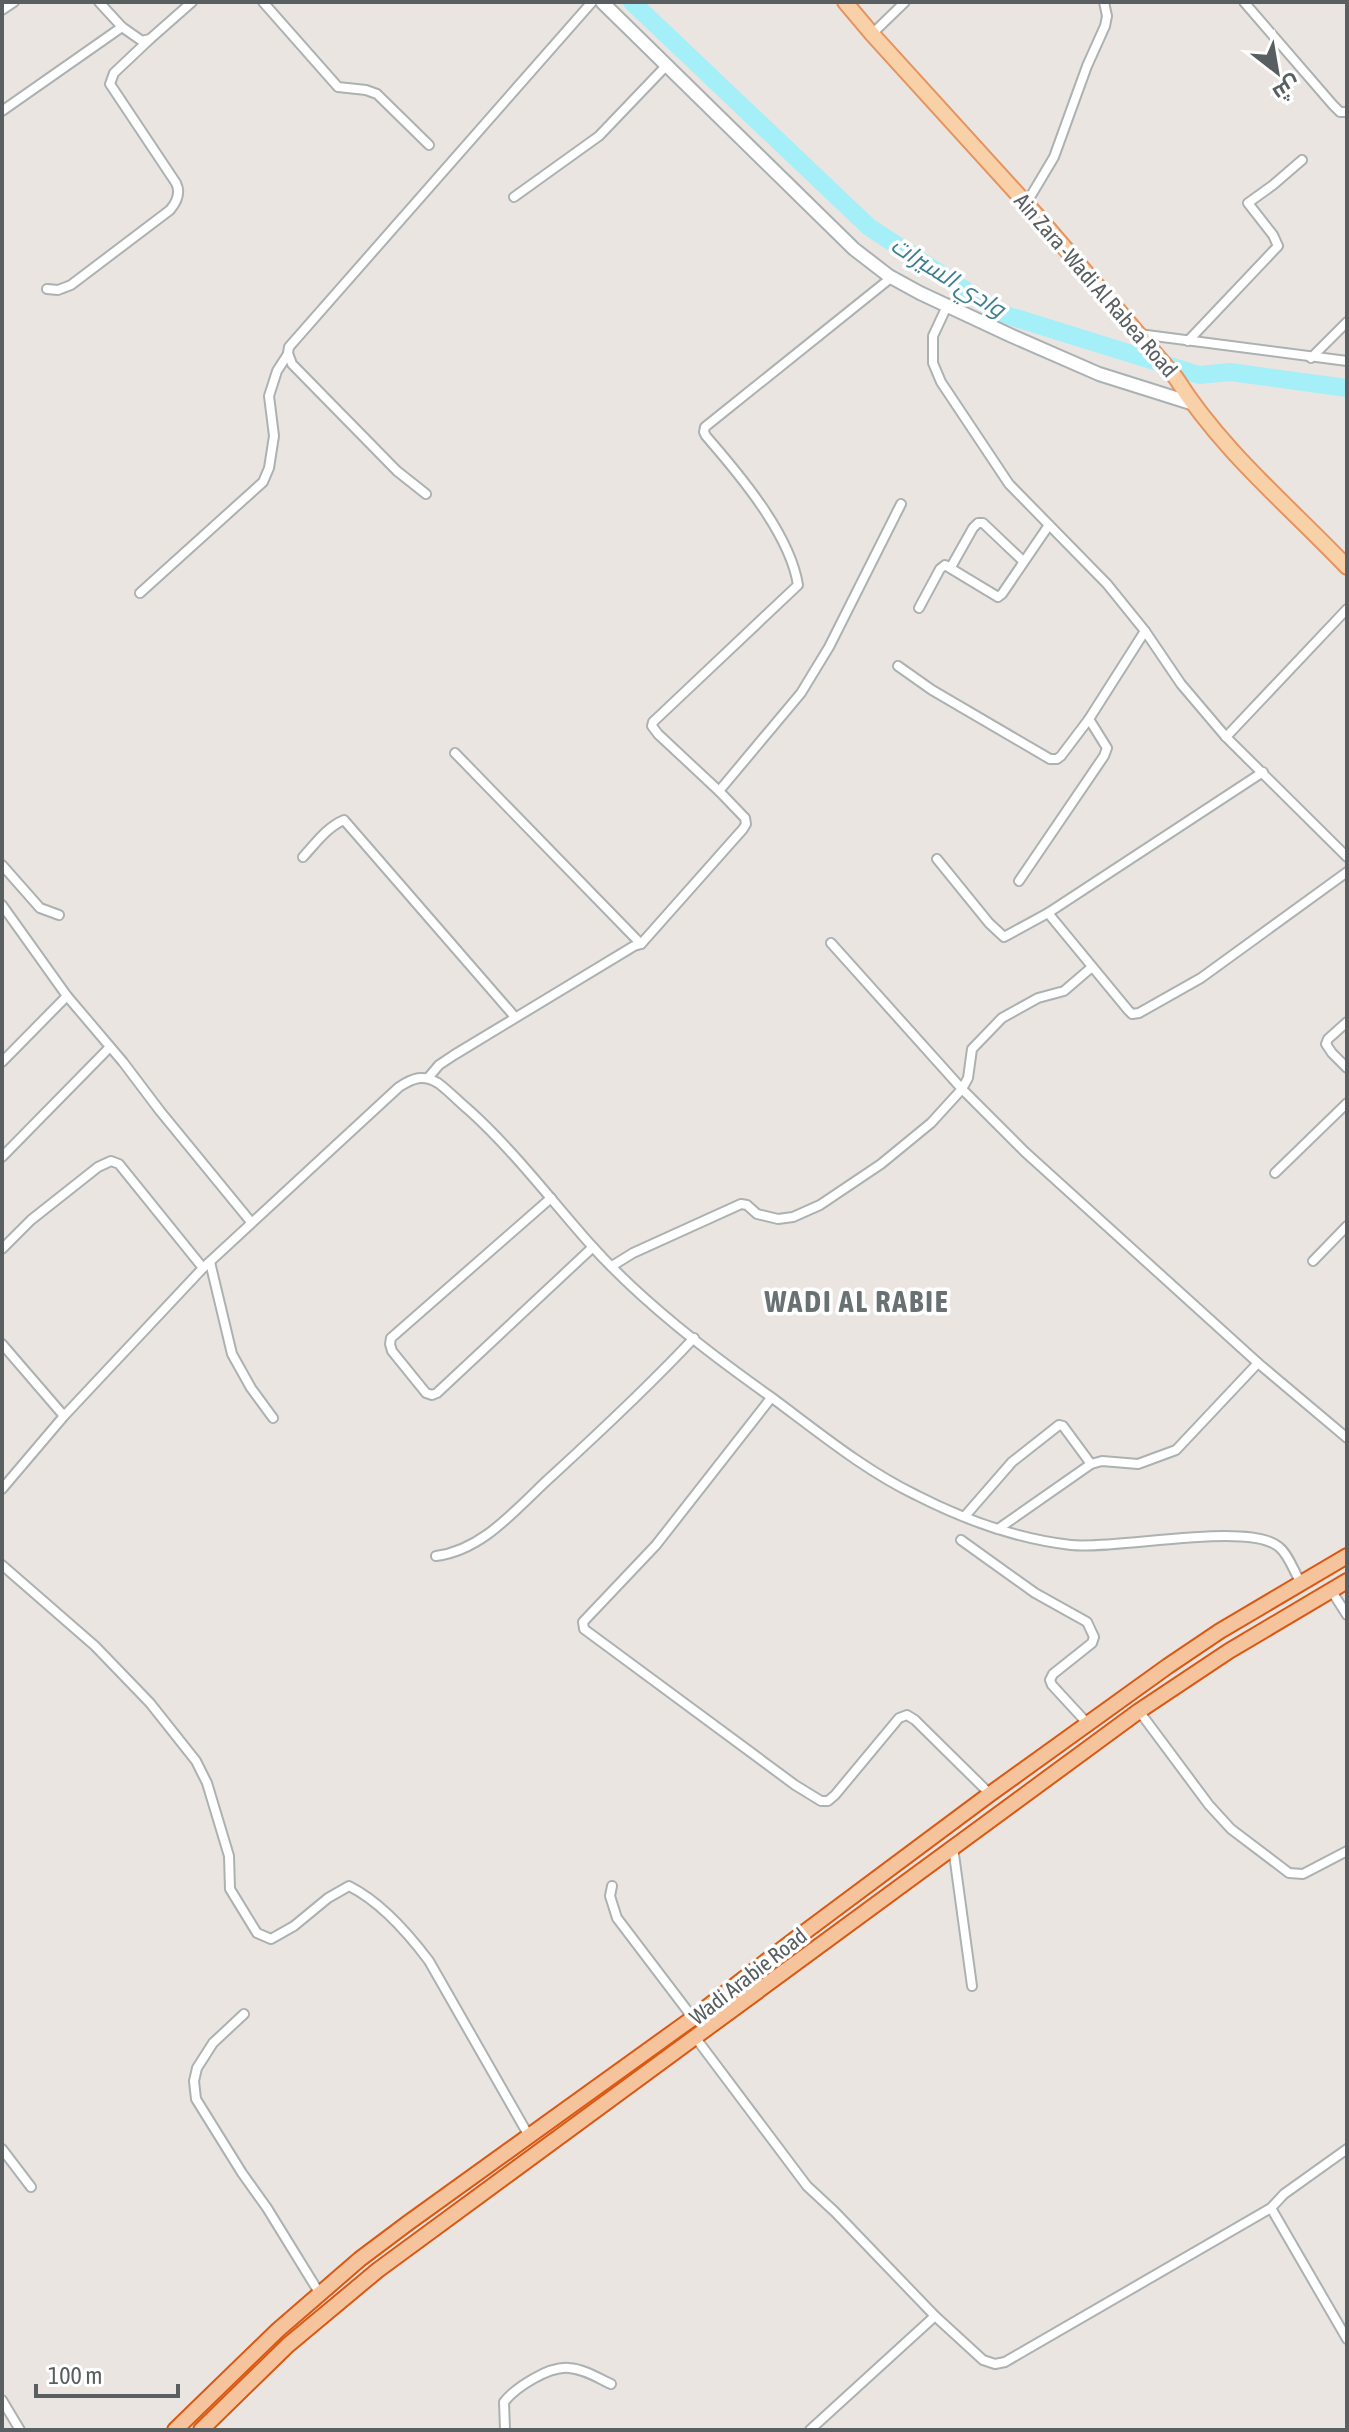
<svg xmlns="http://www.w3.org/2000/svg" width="1349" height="2432" viewBox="0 0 1349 2432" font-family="'Asap Condensed',Cairo,sans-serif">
  <rect width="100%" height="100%" fill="#ebe5e1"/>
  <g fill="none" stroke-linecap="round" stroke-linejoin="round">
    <!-- river -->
    <path stroke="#a4eff8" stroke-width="18" d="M632 2 869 227 1000 313 1199 375 1230 372 1347 388"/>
    <!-- minor casing -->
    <g stroke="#acb1b2" stroke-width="12">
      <g id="minor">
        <path d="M99 2 122 27 142 41 150 39 192 2"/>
        <path d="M263 2 338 87 366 90 377 94 429 145"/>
        <path d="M1244 2 1333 105 1340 112H1347"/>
        <path d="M2 10 14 2"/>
        <path d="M872 34 905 2"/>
        <path d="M2 111 122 27"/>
        <path d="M514 197 599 136 666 66"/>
        <path d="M1026 204 1054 157 1087 66 1105 26 1107 16 1104 2"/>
        <path d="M47 289 58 290 71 285 170 210C176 203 181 193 176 183L110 84 114 73 150 39"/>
        <path d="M947 306 933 336V363L941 382 1009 484 1107 584 1145 631 1181 684 1226 737 1347 857"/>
        <path d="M1139 334 1347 361"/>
        <path d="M1188 341 1278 246 1273 235 1248 203 1273 185 1302 160"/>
        <path d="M1311 358 1347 322"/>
        <path d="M426 494 397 471 292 364 288 353 289 347 592 2"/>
        <path d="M951 567 973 528 978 523H983L1023 561"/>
        <path d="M140 593 263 482 269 468 274 436 269 396 277 371 288 354"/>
        <path d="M919 608 940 569 945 565 998 597 1002 594 1049 525"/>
        <path d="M898 666 932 690 1050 759H1057L1061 756 1089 719"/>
        <path d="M1226 737 1347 609"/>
        <path d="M455 753 641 944"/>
        <path d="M719 791 658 734 652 726 653 722 798 585C790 534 739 474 706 436L704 432 705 427 892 277"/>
        <path d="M303 857C315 844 327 827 344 820L515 1017"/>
        <path d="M937 859 989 923 1004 937 1048 913 1263 772"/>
        <path d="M2 865 40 908 59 915"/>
        <path d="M1019 881 1104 756 1107 748 1089 719 1145 631"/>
        <path d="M2 905 67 996 123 1062 160 1111 251 1222"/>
        <path d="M1048 913 1128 1010 1132 1014 1139 1013 1201 978 1347 872"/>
        <path d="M831 943 962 1089 1025 1152 1258 1363 1347 1438"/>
        <path d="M1347 1022 1328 1039 1326 1044 1332 1053 1347 1068"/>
        <path d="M2 1062 67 996"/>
        <path d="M428 1078 439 1065 454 1055 634 946 641 944 743 829 746 824 745 818 719 791 801 693 829 647 901 504"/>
        <path d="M2 1157 110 1047"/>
        <path d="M1275 1173 1347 1103"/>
        <path d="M551 1198 391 1338 390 1344 392 1351 426 1393 432 1395 437 1393 593 1247"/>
        <path d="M2 1249 31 1220 98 1167 111 1161 119 1164 203 1268"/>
        <path d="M1313 1261 1347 1226"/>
        <path d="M210 1262 232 1354 251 1388 273 1418"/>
        <path d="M612 1266 633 1253 741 1204 747 1205 757 1214 778 1219 793 1217 820 1205 881 1164 931 1123 962 1089 968 1078 972 1049 1002 1018 1038 998 1064 991 1092 967"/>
        <path d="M2 1344 64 1416"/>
        <path d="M771 1398 656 1545 583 1622 584 1629 795 1785 821 1801H828L835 1795 899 1718 907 1715 915 1720 990 1794"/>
        <path d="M2 1489 64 1416 203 1268 399 1087C413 1078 423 1074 438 1083 449 1091 459 1102 470 1111 515 1152 551 1200 591 1245 642 1302 709 1353 771 1397 817 1431 864 1470 916 1495 963 1519 1018 1539 1071 1545 1117 1550 1249 1521 1279 1547 1289 1555 1294 1572 1301 1583"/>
        <path d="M965 1516 1012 1462 1059 1425 1063 1426 1091 1464"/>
        <path d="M998 1529 1091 1464 1102 1461 1138 1464 1176 1450 1258 1363"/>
        <path d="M961 1540 1035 1593 1087 1622 1094 1637 1092 1643 1053 1674 1050 1680 1052 1685 1088 1724"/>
        <path d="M436 1556C485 1550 519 1505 554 1474 602 1430 649 1386 694 1338"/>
        <path d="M2 1565 95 1646 150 1703 196 1761 207 1783 229 1856 230 1889 257 1933 271 1939 294 1926 328 1898 349 1886C381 1902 408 1933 429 1961L529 2136"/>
        <path d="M1331 1590 1347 1615"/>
        <path d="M1139 1711 1209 1805 1231 1829 1289 1873 1303 1874 1347 1851"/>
        <path d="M953 1847 972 1986"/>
        <path d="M612 1886 610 1896 617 1918 693 2018"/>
        <path d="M244 2014 213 2043 197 2068 194 2081 196 2099 242 2173 267 2208 320 2294"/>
        <path d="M695 2037 807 2186 835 2212 935 2316 983 2360 995 2364 1005 2362 1271 2208 1284 2194 1347 2149"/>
        <path d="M2 2149 31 2187"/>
        <path d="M1271 2208 1347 2339"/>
        <path d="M2 2400 20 2430"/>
        <path d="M505 2430 504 2402C516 2387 549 2366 569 2368 584 2369 598 2378 611 2384"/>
        <path d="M810 2430 935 2316"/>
      </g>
    </g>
    <!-- secondary casing -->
    <g stroke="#abb1b3" stroke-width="16">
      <path id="secondary" d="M602 2 854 249 889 276 920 293 1012 336 1099 374 1191 403"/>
    </g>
    <!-- primary casing -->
    <g stroke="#e5935f" stroke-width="18">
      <path id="primary" d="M845 2 872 34 1041 220 1176 378C1222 451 1289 506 1347 567"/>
    </g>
    <!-- trunk casing -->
    <g stroke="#da5812" stroke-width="18">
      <g id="trunk">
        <path d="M175 2430 278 2330 360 2259 408 2223 693 2018 790 1943 990 1794 1168 1666 1220 1631 1347 1556"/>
        <path d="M201 2430 288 2345 378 2270 1139 1711 1229 1651 1347 1581"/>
      </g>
    </g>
    <!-- minor -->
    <use href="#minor" stroke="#fff" stroke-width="8"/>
    <!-- secondary -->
    <use href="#secondary" stroke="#fff" stroke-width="12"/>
    <!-- primary -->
    <use href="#primary" stroke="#f8d1a8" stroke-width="14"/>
    <!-- trunk -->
    <use href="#trunk" stroke="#f6c49c" stroke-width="14"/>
  </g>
  <g text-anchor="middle" stroke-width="7" stroke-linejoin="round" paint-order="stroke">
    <!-- street labels -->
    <g font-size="22" fill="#595f60" stroke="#fff">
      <text transform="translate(1096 285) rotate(49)" y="8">Ain Zara -Wadi Al Rabea Road</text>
      <text transform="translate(748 1976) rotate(-38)" y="8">Wadi Arabie Road</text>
    </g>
    <!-- water labels -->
    <g font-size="24" font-style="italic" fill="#3c7f8e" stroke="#fff">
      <text transform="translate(948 277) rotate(32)" y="8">وادي السيرات</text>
    </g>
    <!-- district labels -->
    <g font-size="30" font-weight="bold" letter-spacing="2" fill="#6a7172" stroke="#fff">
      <text x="857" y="1312">WADI AL RABIE</text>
    </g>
  </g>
  <!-- border -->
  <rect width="1349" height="2432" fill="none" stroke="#595f60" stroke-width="8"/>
  <!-- north arrow -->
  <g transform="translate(1277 72) rotate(149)" stroke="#ffffff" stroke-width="6" paint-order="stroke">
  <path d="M0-6L14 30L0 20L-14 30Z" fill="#595f60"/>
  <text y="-12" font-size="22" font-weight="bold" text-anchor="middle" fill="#595f60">ش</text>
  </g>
  <!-- scale -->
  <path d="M36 2384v12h142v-12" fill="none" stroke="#595f60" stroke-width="4"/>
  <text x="48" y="2384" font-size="24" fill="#595f60" stroke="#ffffff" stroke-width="6" paint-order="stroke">100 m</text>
</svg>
